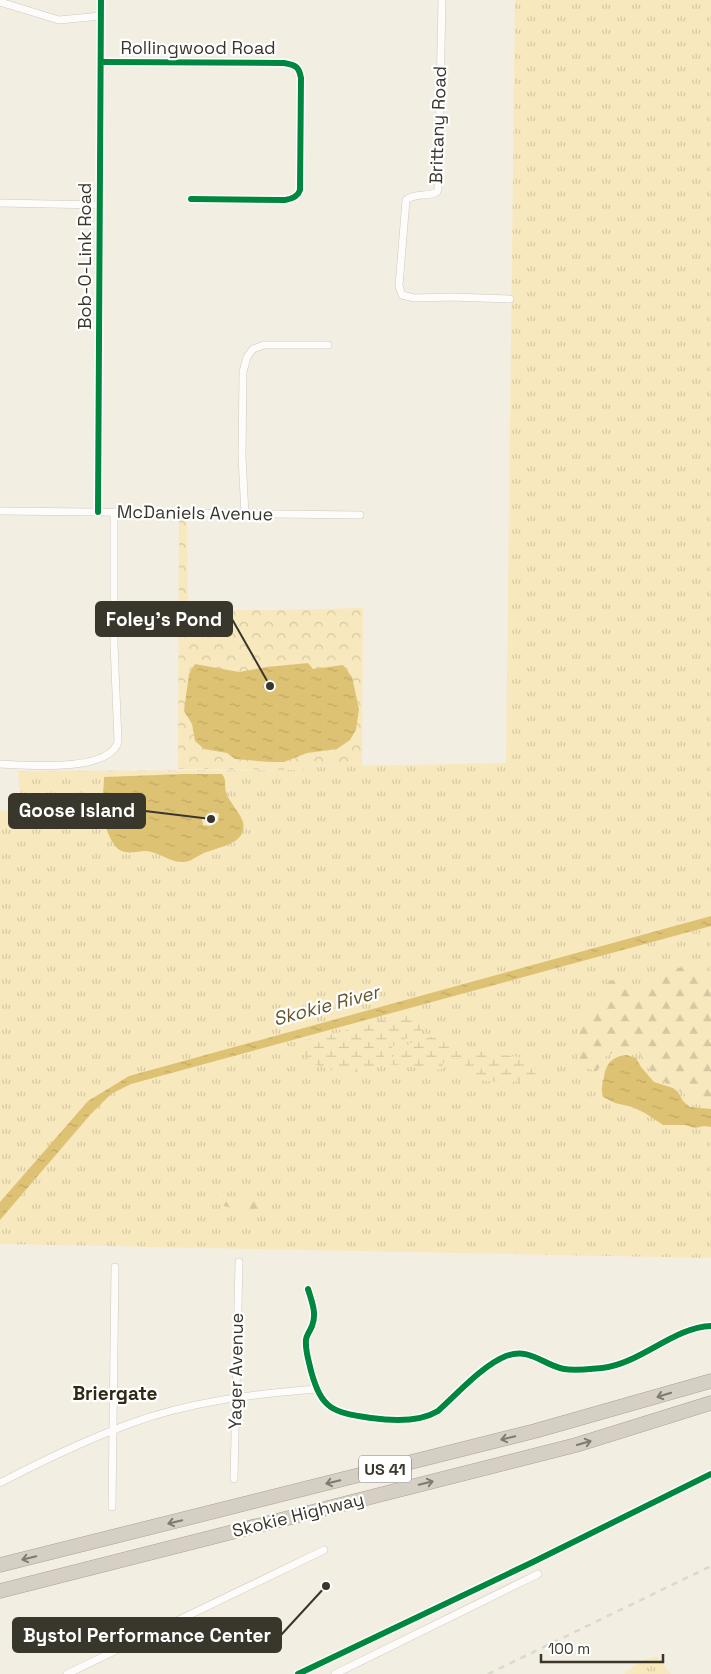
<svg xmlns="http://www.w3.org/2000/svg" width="711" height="1674" viewBox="0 0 711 1674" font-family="'Space Grotesk',sans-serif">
  <defs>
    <pattern id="grass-tufts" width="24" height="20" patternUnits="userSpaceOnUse" patternTransform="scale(1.25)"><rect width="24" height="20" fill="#f8e8bd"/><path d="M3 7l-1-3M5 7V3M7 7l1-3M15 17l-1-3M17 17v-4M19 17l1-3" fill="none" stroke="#d5c8a3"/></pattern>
    <pattern id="forest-firs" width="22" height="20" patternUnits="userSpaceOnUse" patternTransform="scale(1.25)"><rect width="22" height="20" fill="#f8e8bd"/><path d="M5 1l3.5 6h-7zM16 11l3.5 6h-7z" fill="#d5c8a3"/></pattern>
    <pattern id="wetland-marsh" width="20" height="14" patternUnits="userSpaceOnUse" patternTransform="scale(1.25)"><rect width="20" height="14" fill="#f8e8bd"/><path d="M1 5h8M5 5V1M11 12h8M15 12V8" fill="none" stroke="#d5c8a3"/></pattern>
    <pattern id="park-crowns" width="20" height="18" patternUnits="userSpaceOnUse" patternTransform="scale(1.25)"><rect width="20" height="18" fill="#f8e8bd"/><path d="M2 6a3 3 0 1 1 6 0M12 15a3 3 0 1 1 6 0" fill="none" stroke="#d5c8a3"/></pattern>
    <pattern id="water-ripples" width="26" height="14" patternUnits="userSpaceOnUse" patternTransform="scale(1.25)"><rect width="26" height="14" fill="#dec274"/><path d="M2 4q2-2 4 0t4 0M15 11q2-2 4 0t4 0" fill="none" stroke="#bfa765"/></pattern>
  </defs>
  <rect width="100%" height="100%" fill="#f3eee2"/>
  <!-- grass -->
  <g fill="url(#grass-tufts)">
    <path d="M515 0H711V1258L0 1244V811L22 808 18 771 303 770 304 767 506 763Z"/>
    <path d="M657 1656 671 1674H624L639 1662Z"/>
  </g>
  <!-- forest -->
  <g fill="url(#forest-firs)">
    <path d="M213 812 219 814 218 821 210 826 203 825 202 819Z"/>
    <path d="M699 965 703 969 711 997V1106C692 1099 654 1080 643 1062 641 1058 639 1052 637 1048L621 1049 606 1056 597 1071 581 1067C572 1048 574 1031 589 1015 594 1010 601 1004 604 997 605 994 605 989 605 985 620 972 624 985 639 985 654 984 666 973 679 968 686 966 693 965 699 965Z"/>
    <path d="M219 1192C227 1198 241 1202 251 1199 256 1198 258 1196 263 1197L267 1203 268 1211 265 1214H259L215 1204V1197Z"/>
  </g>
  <!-- wetland -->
  <g fill="url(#wetland-marsh)">
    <path d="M404 1014 416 1017 422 1025 421 1032 396 1043 374 1067 357 1072 342 1074 314 1064 299 1047V1041L329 1035Z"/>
    <path d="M432 1037 469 1050 526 1058 535 1068 536 1076C517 1086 485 1082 466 1077L465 1062 458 1058 445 1059 441 1070 387 1064C399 1048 413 1039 432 1037Z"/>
  </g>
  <!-- park -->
  <path fill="url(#park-crowns)" d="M179 518H187L188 610H280L363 608 362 766 304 767V770L178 769Z"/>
  <!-- water -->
  <g fill="url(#water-ripples)" fill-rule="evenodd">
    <path d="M308 663 313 669 343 665 352 677 359 709 356 730 350 740 337 749 307 753 284 762H270L235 759 227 753 204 749 195 741 192 724 184 711 189 674 195 664 239 672 267 667Z"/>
    <path d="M184 774H222C227 780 224 785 226 792 227 796 229 799 231 802 234 807 242 817 243 822 248 845 216 847 202 854 195 857 190 863 181 862 169 862 158 851 145 851 136 851 124 856 116 847 100 826 103 802 104 777ZM213 812 219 814 218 821 210 826 203 825 202 819Z"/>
    <path d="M711 916V926L131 1084 111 1094 90 1115 0 1220V1202L88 1101 129 1076Z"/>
    <path d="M627 1055 636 1058 641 1067 654 1082 673 1088 678 1092 683 1101 690 1107 711 1109V1127L704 1126 695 1128 685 1125H663L645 1113 632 1107 615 1103 603 1097C601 1089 602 1086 604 1077 606 1064 612 1056 627 1055Z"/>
  </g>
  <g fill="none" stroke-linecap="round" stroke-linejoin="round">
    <!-- minor casing -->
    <g stroke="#cecac0" stroke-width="8">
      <g id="minor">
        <path d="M442 0 438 189 437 192C427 197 415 193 406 200L399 286 402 295 414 298 451 297 510 299"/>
        <path d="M0 2 59 20 101 16"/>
        <path d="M101 62 284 63C296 65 299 67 301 78L300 190C298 197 292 199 285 200L191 199"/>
        <path d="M0 203 100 205"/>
        <path d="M0 511 360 515"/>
        <path d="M98 512 101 0"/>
        <path d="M245 514 242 457 243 372 247 357 253 349 264 345H328"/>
        <path d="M0 764C25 765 111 773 118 741L114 644V512"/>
        <path d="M308 1289C312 1302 317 1314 312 1326 310 1331 306 1336 306 1340 305 1351 309 1361 311 1371 322 1410 332 1412 371 1418 392 1421 420 1422 438 1411 457 1394 483 1365 506 1356 530 1347 543 1365 564 1369 575 1371 590 1369 602 1368 640 1364 674 1327 711 1326"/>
        <path d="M234 1479 239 1262"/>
        <path d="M0 1483C42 1461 84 1441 129 1424 188 1402 253 1394 316 1389"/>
        <path d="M112 1507 115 1267"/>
        <path d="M67 1674 324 1550"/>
        <path d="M335 1674 538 1574"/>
      </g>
    </g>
    <!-- motorway casing -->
    <g stroke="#a9a290" stroke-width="15">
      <g id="motorway">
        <path d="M0 1565 535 1431 711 1381"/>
        <path d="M0 1591 576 1445 711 1403"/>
      </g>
    </g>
    <!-- minor -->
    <use href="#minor" stroke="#fdfcfb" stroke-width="7"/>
    <!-- motorway -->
    <use href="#motorway" stroke="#d5d0c3" stroke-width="14"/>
    <!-- rail -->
    <path stroke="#dad8d4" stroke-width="2.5" stroke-dasharray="6 6" stroke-linecap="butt" d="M488 1674 711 1566"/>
    <!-- cycleway casing -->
    <g stroke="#fff" stroke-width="9">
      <g id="cycleway">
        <path d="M101 62 284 63C296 65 299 67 301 78L300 190C298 197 292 199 285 200L191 199"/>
        <path d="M98 512 101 0"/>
        <path d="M308 1289C312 1302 317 1314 312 1326 310 1331 306 1336 306 1340 305 1351 309 1361 311 1371 322 1410 332 1412 371 1418 392 1421 420 1422 438 1411 457 1394 483 1365 506 1356 530 1347 543 1365 564 1369 575 1371 590 1369 602 1368 640 1364 674 1327 711 1326"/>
        <path d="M298 1674 533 1562 711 1474"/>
      </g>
    </g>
    <!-- cycleway -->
    <use href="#cycleway" stroke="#00873e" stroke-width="6"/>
  </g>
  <!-- one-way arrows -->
  <defs><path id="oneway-shaft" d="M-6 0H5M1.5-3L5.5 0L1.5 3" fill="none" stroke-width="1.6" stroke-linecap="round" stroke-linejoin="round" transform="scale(1.25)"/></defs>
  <g stroke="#7f7b70">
    <use href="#oneway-shaft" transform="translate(664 1395) rotate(163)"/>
    <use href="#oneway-shaft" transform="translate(508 1438) rotate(166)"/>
    <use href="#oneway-shaft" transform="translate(584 1443) rotate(-16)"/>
    <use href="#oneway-shaft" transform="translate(333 1482) rotate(166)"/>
    <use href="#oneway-shaft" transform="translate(426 1483) rotate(-14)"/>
    <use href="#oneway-shaft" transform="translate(175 1522) rotate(166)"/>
    <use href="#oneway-shaft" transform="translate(29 1558) rotate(166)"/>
  </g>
  <g text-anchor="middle" stroke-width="4.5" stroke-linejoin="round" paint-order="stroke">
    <!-- shield labels -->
    <rect fill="#fff" stroke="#74726b" stroke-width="1" x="359" y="1455.5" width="52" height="27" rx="4"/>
    <g font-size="16" font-weight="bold" fill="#39362c">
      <text x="385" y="1475">US 41</text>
    </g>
    <!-- street labels -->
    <g font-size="18" fill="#39362c" stroke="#fff">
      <text x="198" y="54">Rollingwood Road</text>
      <text transform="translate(438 125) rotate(-88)" y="6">Brittany Road</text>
      <text transform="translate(85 256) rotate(-90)" y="6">Bob-O-Link Road</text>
      <text transform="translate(195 513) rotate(1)" y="6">McDaniels Avenue</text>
      <text transform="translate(236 1371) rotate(-89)" y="6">Yager Avenue</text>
      <text transform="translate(298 1515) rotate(-14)" y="6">Skokie Highway</text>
    </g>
    <!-- water labels -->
    <g font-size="19" font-style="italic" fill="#66562b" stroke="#fff">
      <text transform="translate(326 1005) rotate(-15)" y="7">Skokie River</text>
    </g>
    <!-- neighbourhood labels -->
    <g font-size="19" font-weight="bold" fill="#302915" stroke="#fff">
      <text x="115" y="1400">Briergate</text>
    </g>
  </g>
  <!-- callouts -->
  <path fill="none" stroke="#39362c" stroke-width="2" d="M270 686L232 619M211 819L145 811M326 1586L281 1635"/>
  <g fill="#39362c" stroke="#fff" stroke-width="2">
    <circle cx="270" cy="686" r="5"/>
    <circle cx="211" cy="819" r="5"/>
    <circle cx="326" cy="1586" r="5"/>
  </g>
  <g fill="#39362c" stroke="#39362c" stroke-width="2">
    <rect x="96" y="602" width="136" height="34" rx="5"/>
    <rect x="9" y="794" width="136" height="34" rx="5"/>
    <rect x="13" y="1618" width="268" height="34" rx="5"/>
  </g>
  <g font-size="19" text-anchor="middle" font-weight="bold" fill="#fff">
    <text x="164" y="626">Foley’s Pond</text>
    <text x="77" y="817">Goose Island</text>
    <text x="147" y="1642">Bystol Performance Center</text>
  </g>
  <!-- scale -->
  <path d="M541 1654v8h122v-8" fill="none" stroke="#39362c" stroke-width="2.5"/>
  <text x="548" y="1654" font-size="15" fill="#39362c" stroke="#ffffff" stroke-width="4" paint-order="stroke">100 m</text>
</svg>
